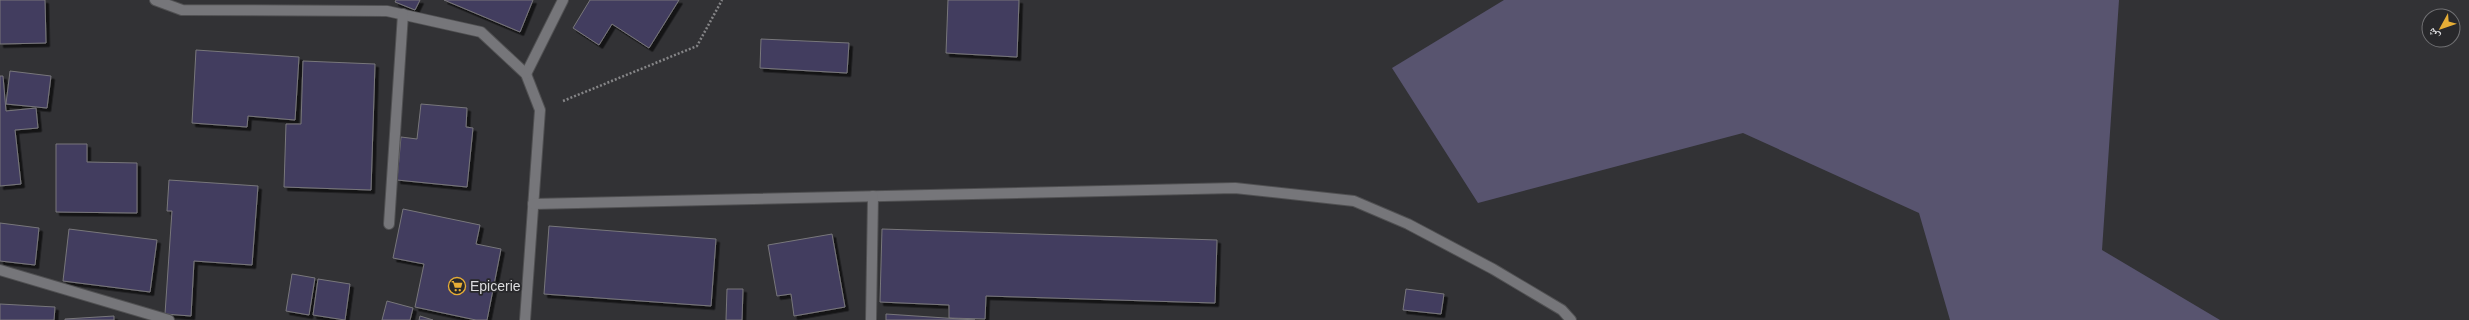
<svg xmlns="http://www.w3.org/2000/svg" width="2469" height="320" viewBox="0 0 2469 320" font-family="Helvetica,'Noto Naskh Arabic',sans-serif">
  <defs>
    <filter id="shadow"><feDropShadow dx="3.5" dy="3.5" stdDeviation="0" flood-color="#0009"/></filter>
  </defs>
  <rect width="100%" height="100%" fill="#323235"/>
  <!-- green -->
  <path fill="#58546f" d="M1504 0H2119L2102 250 2220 320H1950L1919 213 1743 133 1478 203 1392 68Z"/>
  <!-- building -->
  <g fill="#423c5f" stroke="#78777b" filter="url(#shadow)">
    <path d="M0 0H45L46 43 0 44Z"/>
    <path d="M396 0H420L415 10 395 2Z"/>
    <path d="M444 0H533L520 32Z"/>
    <path d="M590 0H679L649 48 612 24 599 45 573 28Z"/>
    <path d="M948 0H1019L1017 57 946 53Z"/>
    <path d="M761 39 849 43 847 73 760 68Z"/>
    <path d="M196 50 299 57 295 120 248 116 247 127 192 123Z"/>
    <path d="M303 61 375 64 371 190 284 187 286 124H301Z"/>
    <path d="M10 71 51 76 47 108 6 104Z"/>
    <path d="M0 76H3L6 111 36 108 38 128 15 130 21 184 0 186Z"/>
    <path d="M421 104 467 108 466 127 473 128 467 187 397 180 401 137 417 139Z"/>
    <path d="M56 144H87V162L137 163V213L56 212Z"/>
    <path d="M169 180 258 186 252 265 194 261 191 316 165 314 172 211H167Z"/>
    <path d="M403 209 480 225 476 244 501 249 487 320H476L415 307 424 264 393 258Z"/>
    <path d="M0 223 39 228 35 265 0 261Z"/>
    <path d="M549 226 716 239 711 306 544 294Z"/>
    <path d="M69 229 157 240 150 292 63 281Z"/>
    <path d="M882 229 1217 240 1215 303 986 296 985 319 949 318V305L880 302Z"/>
    <path d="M832 234 845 307 794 316 791 294 777 296 768 245Z"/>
    <path d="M292 274 315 278 309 315 286 311Z"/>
    <path d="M318 279 350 284 345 320 313 315Z"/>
    <path d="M727 289H743L742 320H726Z"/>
    <path d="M1406 289 1444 294 1441 314 1403 310Z"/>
    <path d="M387 301 413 308 410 320H382Z"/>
    <path d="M0 304 55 307 54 320H0Z"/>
    <path d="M886 314 975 320H886Z"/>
    <path d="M114 316V320H65V319Z"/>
    <path d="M420 316 433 320H419Z"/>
  </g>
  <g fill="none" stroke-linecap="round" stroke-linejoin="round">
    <!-- minor casing -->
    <g stroke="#505052" stroke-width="12">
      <g id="minor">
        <path d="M155 0 182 10 387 11 481 32 526 74 540 110 525 320"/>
        <path d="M526 74 563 0"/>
        <path d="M533 204 1235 188 1354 201 1408 224 1493 269 1562 310 1571 320"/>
        <path d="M389 224 403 14"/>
        <path d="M0 270 169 320"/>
        <path d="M871 320 873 196"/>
      </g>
    </g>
    <!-- path -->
    <path stroke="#858587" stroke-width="2.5" stroke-dasharray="2 2" stroke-linecap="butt" d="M563 101 697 46 722 0"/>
    <!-- minor -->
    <use href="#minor" stroke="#76767a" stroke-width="10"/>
  </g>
  <!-- icons -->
  <defs>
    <g id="supermarket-ring" transform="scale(0.9)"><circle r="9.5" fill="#28282b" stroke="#e6ad36" stroke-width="1.5"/><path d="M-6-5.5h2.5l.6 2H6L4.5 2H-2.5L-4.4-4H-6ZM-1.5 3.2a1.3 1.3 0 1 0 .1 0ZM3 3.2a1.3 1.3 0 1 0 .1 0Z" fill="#e6ad36"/></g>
  </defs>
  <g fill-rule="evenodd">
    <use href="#supermarket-ring" x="457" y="286"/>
  </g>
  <g text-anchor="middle" stroke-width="3.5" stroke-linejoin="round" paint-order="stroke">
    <!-- poi labels -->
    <g font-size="14" fill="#dcdcde" stroke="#28282b" text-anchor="start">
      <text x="470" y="291">Epicerie</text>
    </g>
  </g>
  <!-- north arrow -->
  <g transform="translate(2441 28) rotate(230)"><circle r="19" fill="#28282b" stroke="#707073"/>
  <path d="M0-3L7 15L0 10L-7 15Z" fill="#e6ad36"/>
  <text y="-6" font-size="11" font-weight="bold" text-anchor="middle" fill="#dcdcde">ش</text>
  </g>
</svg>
